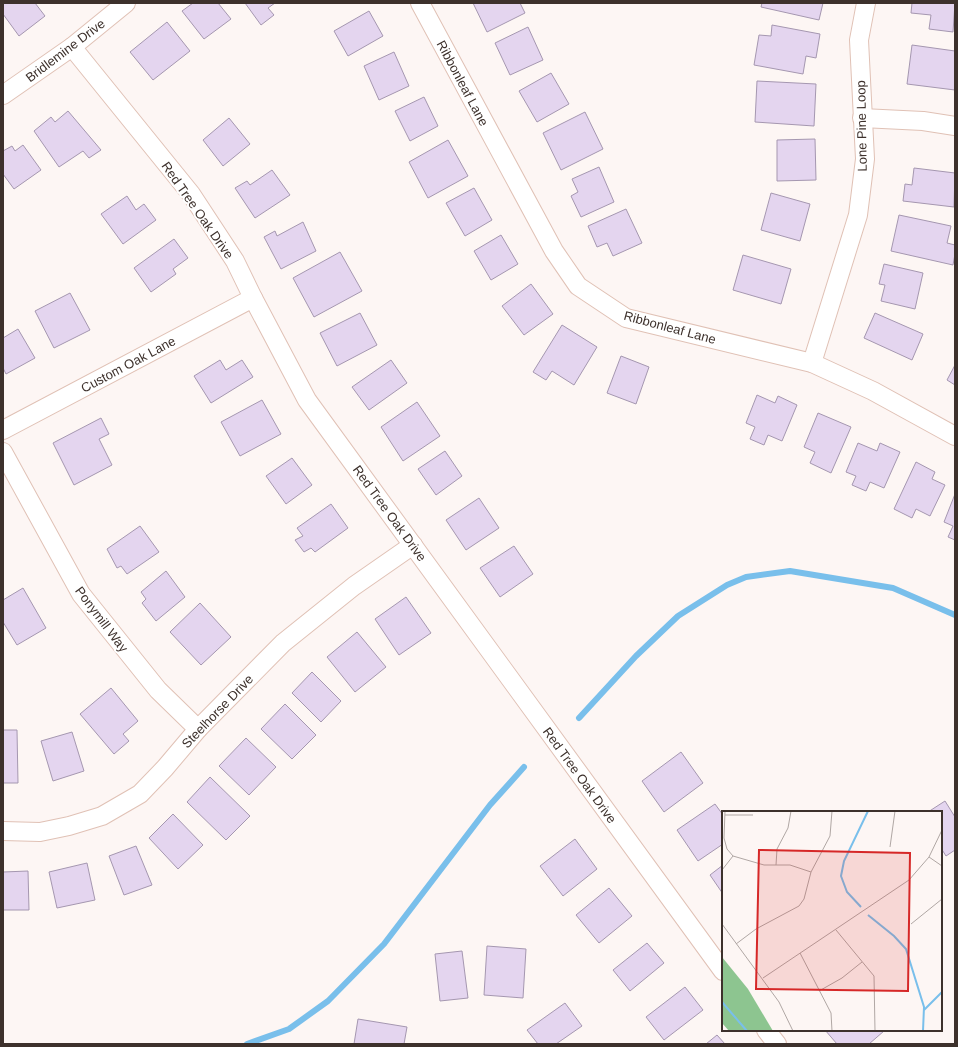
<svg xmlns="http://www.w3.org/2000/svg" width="958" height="1047" viewBox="0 0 958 1047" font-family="Helvetica,sans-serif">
  <rect width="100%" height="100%" fill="#fdf6f4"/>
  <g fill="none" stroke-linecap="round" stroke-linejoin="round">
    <!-- stream -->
    <g stroke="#79bfeb" stroke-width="6">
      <path d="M579 718 636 656 678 616 727 585 746 577 790 571 893 588 955 615"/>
      <path d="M247 1044 289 1029 328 1001 384 944 490 805 524 767"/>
    </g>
  </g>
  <!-- building -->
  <g fill="#e4d5ef" stroke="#a597b0">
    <path d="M3 3H35L45 16 19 36 3 14Z"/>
    <path d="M193 3H218L231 19 204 39 182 11Z"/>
    <path d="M245 3H275L268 8 274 15 261 25Z"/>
    <path d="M473 3H520L525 13 487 32Z"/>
    <path d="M762 3H823L819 20 761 7Z"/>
    <path d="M912 3H955L953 32 929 29 931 15 911 13Z"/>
    <path d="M369 11 383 36 348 56 334 31Z"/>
    <path d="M167 22 190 51 153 80 130 52Z"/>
    <path d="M772 25 820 34 816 58 806 56 803 74 754 65 759 35 771 36Z"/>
    <path d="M528 27 543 60 510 75 495 43Z"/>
    <path d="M912 45 955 51V90L907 84Z"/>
    <path d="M394 52 409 86 379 100 364 66Z"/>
    <path d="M551 73 569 104 537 122 519 91Z"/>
    <path d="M757 81 816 84 814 126 755 122Z"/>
    <path d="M424 97 438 126 410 141 395 111Z"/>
    <path d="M68 111 101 150 89 158 83 151 59 167 34 131 51 117 55 122Z"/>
    <path d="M585 112 603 149 561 170 543 133Z"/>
    <path d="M229 118 250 144 223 166 203 140Z"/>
    <path d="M815 139 816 180 777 181V140Z"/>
    <path d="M448 140 468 176 428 198 409 162Z"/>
    <path d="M23 145 41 170 14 189 3 174V151L12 146 15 151Z"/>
    <path d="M599 167 614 202 581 217 571 196 578 192 572 179Z"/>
    <path d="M914 168 955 173 954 207 903 201 905 184 912 185Z"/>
    <path d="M272 170 290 195 255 218 235 188 247 181 250 185Z"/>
    <path d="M474 188 492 220 465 236 446 203Z"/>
    <path d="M771 193 810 204 800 241 761 230Z"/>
    <path d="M127 196 136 210 144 204 156 220 123 244 101 214Z"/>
    <path d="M626 209 642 243 613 256 607 243 597 247 588 226Z"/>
    <path d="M899 215 951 226 947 243 955 245V254L953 265 891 251Z"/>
    <path d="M303 222 316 251 281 269 264 237 275 231 277 236Z"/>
    <path d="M501 235 518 264 491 280 474 251Z"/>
    <path d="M174 239 188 258 173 269 176 274 151 292 134 268Z"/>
    <path d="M340 252 362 291 314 317 293 278Z"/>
    <path d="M743 255 791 269 781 304 733 290Z"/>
    <path d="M884 264 923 273 915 309 881 301 885 285 879 284Z"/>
    <path d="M531 284 553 314 524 335 502 306Z"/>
    <path d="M70 293 90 330 54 348 35 311Z"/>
    <path d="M360 313 377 345 337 366 320 333Z"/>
    <path d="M875 313 923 334 912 360 864 338Z"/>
    <path d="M562 325 597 347 574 385 552 371 546 380 533 372Z"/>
    <path d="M18 329 35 358 6 374 3 368V338Z"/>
    <path d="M621 356 649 367 636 404 607 393Z"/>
    <path d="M220 360 226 370 242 360 253 377 211 403 194 376Z"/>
    <path d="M391 360 407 383 369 410 352 387Z"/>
    <path d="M955 365V385L947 380Z"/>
    <path d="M757 395 775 403 778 396 797 405 782 441 768 435 764 445 750 439 755 427 746 423Z"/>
    <path d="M262 400 281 434 240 456 221 422Z"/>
    <path d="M417 402 440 436 403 461 381 427Z"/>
    <path d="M818 413 851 427 831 473 810 463 815 452 804 447Z"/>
    <path d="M101 418 109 434 99 439 112 465 74 485 53 443Z"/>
    <path d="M858 443 877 451 880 443 900 452 884 488 870 482 866 491 852 485 856 476 846 472Z"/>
    <path d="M445 451 462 476 436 495 418 469Z"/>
    <path d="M292 458 312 485 286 504 266 476Z"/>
    <path d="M916 462 935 472 932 479 945 485 930 516 916 509 912 518 894 509Z"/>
    <path d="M955 494V540L948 537 953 526 944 522Z"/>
    <path d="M479 498 499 528 466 550 446 520Z"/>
    <path d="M331 504 348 528 315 552 311 548 304 552 295 540 303 536 297 528Z"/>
    <path d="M140 526 159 552 127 574 121 566 117 568 107 549Z"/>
    <path d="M514 546 533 574 500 597 480 568Z"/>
    <path d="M166 571 185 597 156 621 142 603 146 599 141 592Z"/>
    <path d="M23 588 46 628 17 645 3 622V600Z"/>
    <path d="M406 597 431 633 399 655 375 619Z"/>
    <path d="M200 603 231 637 201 665 170 632Z"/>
    <path d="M357 632 386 667 355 692 327 657Z"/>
    <path d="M312 672 341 701 321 722 292 693Z"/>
    <path d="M111 688 138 721 123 734 129 741 114 754 80 714Z"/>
    <path d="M285 704 316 735 292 759 261 729Z"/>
    <path d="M3 730H17L18 783H3Z"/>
    <path d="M72 732 84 771 53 781 41 741Z"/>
    <path d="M246 738 276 767 249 795 219 766Z"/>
    <path d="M681 752 703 783 664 812 642 781Z"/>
    <path d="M210 777 250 816 226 840 187 802Z"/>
    <path d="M945 801 955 817V850L946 856 941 848V812H928Z"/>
    <path d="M715 804 723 815V844L698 861 677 830Z"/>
    <path d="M173 814 203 845 178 869 149 838Z"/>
    <path d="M575 839 597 869 563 896 540 866Z"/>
    <path d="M136 846 152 885 124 895 109 856Z"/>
    <path d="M87 863 95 900 57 908 49 872Z"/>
    <path d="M723 865V894L710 875Z"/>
    <path d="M28 871 29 910H3V872Z"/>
    <path d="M609 888 632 916 599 943 576 915Z"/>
    <path d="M647 943 664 963 630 991 613 970Z"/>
    <path d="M487 946 526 949 523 998 484 995Z"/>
    <path d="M462 951 468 998 440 1001 435 954Z"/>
    <path d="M685 987 703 1010 664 1040 646 1017Z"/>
    <path d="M565 1003 582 1026 556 1044H538L527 1030Z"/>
    <path d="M358 1019 407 1027 404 1044H354Z"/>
    <path d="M825 1030H884V1031L869 1044H837Z"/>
    <path d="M717 1035 725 1044H706Z"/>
  </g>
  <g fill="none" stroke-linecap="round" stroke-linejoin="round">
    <!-- minor casing -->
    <g stroke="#e0c1b5" stroke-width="20">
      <g id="minor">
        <path d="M420 3 554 251 578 286 626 318 812 363 873 391 955 436"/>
        <path d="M72 47 191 194 235 261 253 298 307 400 723 971"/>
        <path d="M3 95 72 47 126 3"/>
        <path d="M862 118 923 121 955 126"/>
        <path d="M812 363 858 215 865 159 859 40 866 3"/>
        <path d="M3 430 253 298"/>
        <path d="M3 452 81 594 158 690 198 729"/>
        <path d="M3 831 40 832 69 826 102 816 140 794 165 768 198 729 283 643 354 586 413 545"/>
        <path d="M766 1030 777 1044"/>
      </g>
    </g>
    <!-- minor -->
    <use href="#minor" stroke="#fff" stroke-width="18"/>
  </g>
  <g text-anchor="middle" stroke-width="4" stroke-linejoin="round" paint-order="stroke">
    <!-- street labels -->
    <g font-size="13" fill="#3d312c" stroke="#fff">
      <text transform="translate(65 50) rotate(-37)" y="5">Bridlemine Drive</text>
      <text transform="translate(463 83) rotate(62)" y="5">Ribbonleaf Lane</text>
      <text transform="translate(861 126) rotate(-91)" y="5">Lone Pine Loop</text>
      <text transform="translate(198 210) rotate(55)" y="5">Red Tree Oak Drive</text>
      <text transform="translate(670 327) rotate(15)" y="5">Ribbonleaf Lane</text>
      <text transform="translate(128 364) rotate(-28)" y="5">Custom Oak Lane</text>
      <text transform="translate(390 513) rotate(54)" y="5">Red Tree Oak Drive</text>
      <text transform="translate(102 619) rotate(53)" y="5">Ponymill Way</text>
      <text transform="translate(217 711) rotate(-46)" y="5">Steelhorse Drive</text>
      <text transform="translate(580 775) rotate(54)" y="5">Red Tree Oak Drive</text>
    </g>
  </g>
  <!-- overview -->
  <g transform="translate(722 811)">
    <rect width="220" height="220" fill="#fdf6f4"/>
    <path d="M0 146 26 178 51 220H7L0 212Z" fill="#8dc590"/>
    <path fill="none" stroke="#79bfeb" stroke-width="2" d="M139 96 125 81 119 65 122 50 146 0M146 104 172 125 184 138 202 196 201 220M0 191 25 220M202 199 220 181"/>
    <path fill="none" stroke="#b0a7a4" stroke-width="1" d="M3 0 2 27 5 38 11 45 42 54H68L89 61M3 4H31M168 36 173 0M207 46 220 55M54 54 55 38 66 17 69 0M0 59 11 45M0 113 57 191 71 220M189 113 220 88M114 119 152 165 153 220M14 133 34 118 77 95 82 88 89 61 108 25 110 0M78 142 109 202 110 220M41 167 187 69 207 46 220 19M97 180 120 167 140 151"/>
    <path fill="#d62828" fill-opacity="0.15" stroke="#d62828" stroke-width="2" d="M37 39 188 42 186 180 34 178Z"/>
    <rect width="220" height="220" fill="none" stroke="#3d312c" stroke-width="2"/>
  </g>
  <!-- border -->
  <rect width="958" height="1047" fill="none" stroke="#3d312c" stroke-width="8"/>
</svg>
